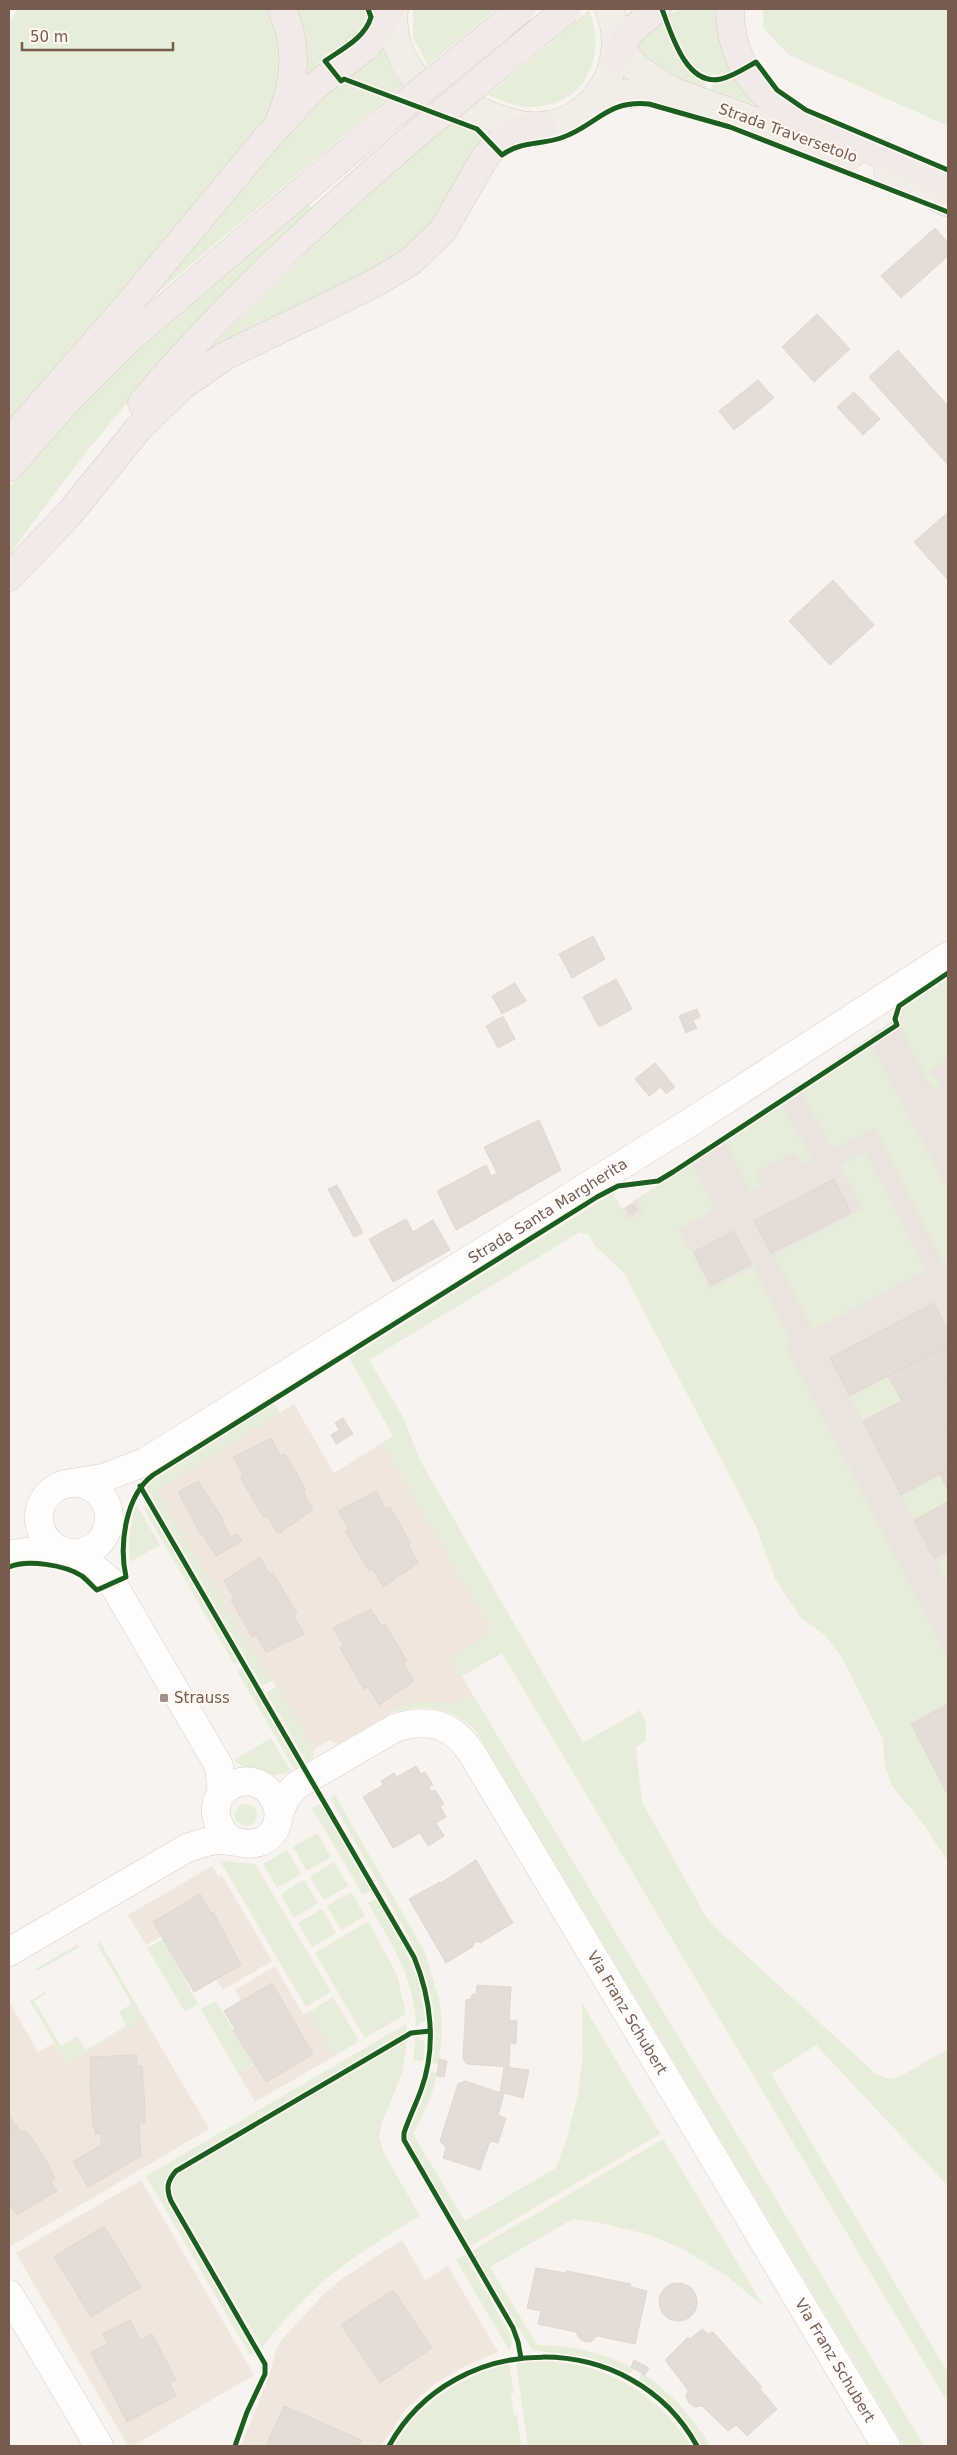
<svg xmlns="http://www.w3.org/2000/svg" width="957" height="2455" viewBox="0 0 957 2455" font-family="'DejaVu Sans',sans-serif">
  <rect width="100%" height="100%" fill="#f8f3ee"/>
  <!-- residential -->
  <g fill="#f0e6dc">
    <path d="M294 1404 334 1473 382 1443 492 1631 451 1658 473 1695 452 1704 414 1700 338 1744 329 1740 314 1749 270 1675 263 1672 156 1491Z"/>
    <path d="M212 1866 218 1876 222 1875 272 1961 223 1990 216 1979 194 1992 163 1941 162 1936 146 1945 128 1915Z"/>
    <path d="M275 1966 303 2014 309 2012 335 2056 255 2102 238 2073 255 2064 233 2030 235 2029 224 2011 241 2000 235 1990Z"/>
    <path d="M9 2002 38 2052 54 2043 67 2064 144 2018 209 2129 11 2246 9 2242Z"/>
    <path d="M141 2180 254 2375 133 2446H128L16 2253Z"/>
    <path d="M402 2240 425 2280 448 2266 498 2352 465 2366 433 2385 405 2410 381 2446H241L269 2377 277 2347 284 2337 325 2293 343 2278Z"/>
  </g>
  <!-- industrial -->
  <path fill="#ebe3de" d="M948 983V1830L622 1209 802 1092 812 1076Z"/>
  <!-- green -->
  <g fill="#e6eed9">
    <path d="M18 9H272L284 56 274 103 262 125 9 426V24Z"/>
    <path d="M294 9H364L368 18 352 40 318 63 321 67 305 79Z"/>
    <path d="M413 9H496L428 65 413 38Z"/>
    <path d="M680 9H719L733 70C692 90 679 44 668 15Z"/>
    <path d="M763 9H948V126L789 55 764 29Z"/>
    <path d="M589 10C608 56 585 106 532 107 516 108 502 100 488 95Z"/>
    <path d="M662 18C671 43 679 71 706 82L704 87 656 72 634 48 638 37Z"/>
    <path d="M382 46 393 72 403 86 393 94 344 76Z"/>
    <path d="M737 77 757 103V105L711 90 713 83 724 82Z"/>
    <path d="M345 81 388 98 148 301 238 189 334 82 338 87Z"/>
    <path d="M454 122 472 129 484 143 437 221 396 260 211 350 209 349 319 240 420 149Z"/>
    <path d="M307 202 312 208C200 314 98 429 9 556V488L29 462 66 420 161 327Z"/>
    <path d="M948 978V1057L930 1072 940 1084 933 1089C924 1072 892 1025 903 1008Z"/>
    <path d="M872 1046 948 1191V1259L943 1262 875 1128 832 1149 802 1092Z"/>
    <path d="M782 1105 812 1160 802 1165 794 1152 756 1172 761 1186 750 1192 726 1141Z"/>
    <path d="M866 1152 926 1270 813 1330 774 1255 863 1209 840 1165Z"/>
    <path d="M692 1164 713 1205 711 1212 679 1229 710 1289 753 1267 791 1342 785 1345 948 1658V1704L911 1724 948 1795V1862L924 1825 892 1786 885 1766 883 1739 842 1658 825 1635 801 1618 775 1579 755 1524 624 1273 597 1248 588 1234 580 1232 369 1360 402 1415 421 1462 583 1743 640 1710 646 1722V1741L636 1747 642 1802 705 1915 716 1928 876 2074 886 2078H897L948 2049V2186L816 2045 771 2074 948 2373V2403L502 1653 462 1676 451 1658 492 1631 382 1443 393 1436 349 1358 613 1193 628 1219 643 1211 637 1199Z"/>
    <path d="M888 1376 902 1401 863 1421 850 1396Z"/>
    <path d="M274 1403 280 1413 157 1491 263 1671 270 1675 273 1680 262 1686 145 1486 151 1480Z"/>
    <path d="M940 1474 948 1491V1502L914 1520 901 1495Z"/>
    <path d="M135 1502 160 1545 130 1562 129 1541Z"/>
    <path d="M147 1506 239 1662 234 1664 143 1508Z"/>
    <path d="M948 1557V1584L937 1563Z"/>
    <path d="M242 1668 300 1766 294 1769 237 1671Z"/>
    <path d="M277 1686 314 1749 313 1758 307 1762 266 1693Z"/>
    <path d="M473 1695 924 2446H904L476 1731C453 1708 427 1703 397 1712L396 1710 414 1700 452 1704Z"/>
    <path d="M271 1738 291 1771C270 1780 250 1774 234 1760Z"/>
    <path d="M335 1795 425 1952 440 2003 442 2032 439 2064 432 2063C443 1994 416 1947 383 1891 365 1860 348 1829 330 1798Z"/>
    <path d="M321 1803 372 1890 363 1895 312 1808Z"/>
    <circle cx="246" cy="1815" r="11"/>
    <path d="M317 1833 331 1857 307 1871 293 1847Z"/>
    <path d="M287 1850 301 1874 277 1888 263 1864Z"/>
    <path d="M220 1861 255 1864 331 1992 306 2007Z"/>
    <path d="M334 1862 348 1886 324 1900 310 1877Z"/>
    <path d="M304 1880 318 1903 294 1918 281 1894Z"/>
    <path d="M351 1892 365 1916 341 1930 327 1906Z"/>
    <path d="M377 1898C400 1937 422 1974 425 2020L416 2027C416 1981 391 1942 368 1903Z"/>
    <path d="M322 1909 336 1933 312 1947 298 1923Z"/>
    <path d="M368 1921 397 1975 406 2014 365 2038 315 1953Z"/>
    <path d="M163 1939 198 2004 185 2012 147 1948Z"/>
    <path d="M100 1942 144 2018 67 2064 30 2001 45 1992 47 1993 34 2001 61 2046 77 2036 86 2050 126 2026 119 2011 132 2004 97 1944Z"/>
    <path d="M78 1944 80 1947 39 1970 35 1969Z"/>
    <path d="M333 1997 359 2041 335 2056 309 2012Z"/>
    <path d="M216 2001 253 2063H255L238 2073 201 2009Z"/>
    <path d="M582 2003 660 2134 470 2246 408 2140V2134L424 2095 431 2071 437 2073C433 2095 424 2114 413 2134L465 2221 556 2168 567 2137 578 2094 583 2055Z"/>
    <path d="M406 2024 407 2032 178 2165C166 2174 161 2185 166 2199L256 2352 250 2355 146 2176Z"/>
    <path d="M416 2035 425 2043 423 2061 413 2060Z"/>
    <path d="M407 2040 402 2074 382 2122 379 2136 384 2154 420 2216C351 2257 311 2283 262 2348L174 2198 171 2183 181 2171Z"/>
    <path d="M663 2139 764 2307 727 2276 681 2248 646 2234 596 2222 573 2219 490 2267 537 2345C571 2345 603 2353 634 2368L630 2374 587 2357 538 2351 531 2348 472 2251Z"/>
    <path d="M465 2255 510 2334 512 2343 509 2350 456 2260Z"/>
    <path d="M541 2361C604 2362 658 2393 691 2446H528L516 2363Z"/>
    <path d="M509 2364 514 2393 511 2394 514 2415H517L521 2445 394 2446C421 2403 460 2375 509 2364Z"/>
    <path d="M642 2373C670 2392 693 2416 710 2446H702L674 2408 639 2379Z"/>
  </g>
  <!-- building -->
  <g fill="#e4dcd5" stroke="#e1d7d0">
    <path d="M935 228 948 243V256L901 298 881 276Z"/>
    <path d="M817 314 850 349 814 382 782 347Z"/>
    <path d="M898 350 948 406 947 464 869 377Z"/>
    <path d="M758 380 774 398 734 430 719 411Z"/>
    <path d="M854 392 880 419 863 435 837 407Z"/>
    <path d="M948 512V580L914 542Z"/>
    <path d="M833 580 874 625 830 665 789 621Z"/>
    <path d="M593 936 605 959 572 978 559 954Z"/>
    <path d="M616 979 632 1009 599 1027 583 997Z"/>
    <path d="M515 983 526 1001 502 1014 492 996Z"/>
    <path d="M697 1009 700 1017 693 1020 697 1028 686 1033 679 1016Z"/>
    <path d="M503 1016 515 1039 498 1048 486 1026Z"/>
    <path d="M655 1063 675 1087 666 1094 661 1087 649 1096 635 1079Z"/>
    <path d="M539 1120 561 1170 456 1230 437 1191 486 1165 491 1176 497 1173 484 1147Z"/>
    <path d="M834 1179 851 1212 771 1253 754 1221Z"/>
    <path d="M337 1185 363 1233 354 1237 328 1189Z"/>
    <path d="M634 1205 637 1210 630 1214 627 1208Z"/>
    <path d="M406 1219 413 1232 433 1220 450 1250 393 1282 369 1239Z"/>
    <path d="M734 1231 751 1264 711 1285 694 1252Z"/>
    <path d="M934 1303 948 1331V1344L850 1396 830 1358Z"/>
    <path d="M946 1346 948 1350V1377L902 1401 888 1376Z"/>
    <path d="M948 1377V1424L882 1458 863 1421Z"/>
    <path d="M343 1418 353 1434 336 1444 331 1435 339 1430 335 1423Z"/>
    <path d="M948 1424V1470L901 1495 882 1458Z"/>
    <path d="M271 1438 281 1456 285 1454 296 1472 306 1490 303 1492 313 1510 278 1534 267 1516 264 1518 240 1477 243 1475 233 1457Z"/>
    <path d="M948 1470V1491L940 1474Z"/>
    <path d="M198 1481 224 1521 222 1522 231 1537 237 1534 242 1541 216 1556 202 1534 201 1535 178 1492Z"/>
    <path d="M376 1491 386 1509 390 1507 411 1544 408 1545 418 1563 383 1587 373 1569 369 1571 345 1531 349 1529 338 1511Z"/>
    <path d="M948 1502V1551L934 1558 914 1520Z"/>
    <path d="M260 1557 270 1575 273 1573 297 1613 294 1616 304 1634 266 1652 256 1635 252 1637 231 1600 234 1598 224 1581Z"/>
    <path d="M371 1609 382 1627 385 1624 407 1661 403 1663 414 1681 379 1705 368 1687 364 1689 340 1648 344 1646 333 1628Z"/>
    <path d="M948 1704V1795L911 1724Z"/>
    <path d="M416 1766 421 1774 425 1772 433 1785 429 1787 431 1792 435 1790 444 1804 440 1806 446 1817 436 1823 444 1836 428 1846 420 1833 393 1848 363 1797 383 1785 381 1781 394 1773 397 1777Z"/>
    <path d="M476 1860 513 1923 480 1943 478 1941 473 1944 474 1946 446 1963 409 1899 440 1882 441 1883Z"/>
    <path d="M200 1894 211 1913 213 1912 241 1965 194 1992 153 1922Z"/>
    <path d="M272 1983 313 2054 266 2082 233 2030 235 2029 224 2011Z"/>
    <path d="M477 1985 511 1987 509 2020 517 2021 516 2044 510 2043 509 2067 467 2064 463 2059 466 2000 471 1999 472 1994 476 1995Z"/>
    <path d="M137 2055V2066H142L145 2108V2122L139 2123 141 2156 88 2187 73 2162 101 2145V2134H95V2127H93L90 2083 91 2057Z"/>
    <path d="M439 2059 447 2061 444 2077 437 2076Z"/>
    <path d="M504 2067 529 2070 523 2098 500 2092Z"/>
    <path d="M465 2081 504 2094 498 2115 506 2118 498 2143 490 2141 480 2170 443 2158 446 2148 440 2141 458 2084Z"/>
    <path d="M10 2117 16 2126 9 2130V2118Z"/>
    <path d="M17 2125 21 2132 25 2130 34 2141 49 2166 55 2179 51 2182 57 2191 17 2215 9 2204V2130Z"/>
    <path d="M104 2226 141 2287 91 2317 54 2257Z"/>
    <path d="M536 2268 566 2273 567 2271 631 2284 630 2287 647 2291 635 2344 597 2336 592 2341 585 2342 579 2338 576 2332 538 2324 541 2311 527 2308Z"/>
    <circle cx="678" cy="2302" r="19"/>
    <path d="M393 2290 432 2348 380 2383 341 2325Z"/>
    <path d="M130 2320 140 2340 152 2334 176 2380 170 2383 176 2396 127 2422 91 2353 108 2343 103 2334Z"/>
    <path d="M702 2329 708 2334 713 2332 762 2387 760 2389 777 2409 747 2436 736 2425 728 2431 702 2406 695 2407 689 2403 686 2396 688 2390 665 2360 688 2337 690 2339Z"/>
    <path d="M634 2360 649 2368 645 2375 631 2367Z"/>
    <path d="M284 2406 361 2440 359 2446H266Z"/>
  </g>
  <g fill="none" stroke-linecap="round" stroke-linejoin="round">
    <!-- minor casing -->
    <g stroke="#d5cfc9" stroke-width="29">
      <g id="minor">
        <path id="s1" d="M71 1483 103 1478 145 1462 705 1113 948 956"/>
        <circle cx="74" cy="1518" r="35"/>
        <path d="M9 1555C57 1545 76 1550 113 1584L219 1766 222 1793"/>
        <path id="s2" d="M279 1814 286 1797 297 1785 395 1728C430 1717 453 1724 473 1755L886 2446"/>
        <path d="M9 1952 187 1848C197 1845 207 1841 217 1840 233 1839 247 1848 262 1841 298 1822 269 1767 232 1785 207 1798 214 1827 232 1841"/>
        <path d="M9 2294 99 2446"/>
      </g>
    </g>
    <!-- major casing -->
    <g stroke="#d6cdc8" stroke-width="29">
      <g id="major">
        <path d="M394 9C391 35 399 55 414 76"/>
        <path d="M616 32 624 52 635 67 671 91 850 155"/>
        <path d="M589 107 620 94 675 93"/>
        <path d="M472 108C494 117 517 128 542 126 599 120 630 60 609 9"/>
        <path d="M888 171 948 203"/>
      </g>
    </g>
    <!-- highway casing -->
    <g stroke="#d6cdc8" stroke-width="29">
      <g id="highway">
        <path d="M730 9C731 102 808 124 879 153 903 163 925 175 948 186"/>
        <path d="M616 58 629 32 657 9"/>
        <path d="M280 119C296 83 298 45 282 9"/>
        <path d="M142 403C226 303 321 216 420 131"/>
        <path d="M9 441 123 311 265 140 314 87 368 45 391 9"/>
        <path d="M9 467 68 400 129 339 387 119"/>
        <path d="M9 577 69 514 139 428 182 386 225 356 371 285 410 262 443 230 484 159 494 146 515 132 541 126"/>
      </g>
    </g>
    <!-- minor -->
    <use href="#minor" stroke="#fefdfc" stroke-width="28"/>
    <!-- major -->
    <use href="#major" stroke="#f2eee7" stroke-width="28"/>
    <!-- highway -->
    <use href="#highway" stroke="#f1eae6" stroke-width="28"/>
    <!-- highway-bridge casing -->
    <g stroke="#d6cdc8" stroke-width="29" stroke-linecap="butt">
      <g id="highway-bridge">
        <path d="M387 119 521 9"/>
        <path d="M420 131 567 9"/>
      </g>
    </g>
    <!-- highway-bridge -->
    <use href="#highway-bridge" stroke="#f1eae6" stroke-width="28"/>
    <!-- cycleway casing -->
    <g stroke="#fef8f0" stroke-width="8">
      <g id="cycleway">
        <path d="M368 9 371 17C365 38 342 49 325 61L341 81 344 79 477 129 502 155C521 141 540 145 561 138 597 126 605 100 649 104L730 127 948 212"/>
        <path d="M662 9C671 33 686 87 721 79 734 76 745 68 756 62L777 90 806 110 948 170"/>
        <path d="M140 1486 414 1957C431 1998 437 2047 421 2090 416 2104 409 2118 404 2133V2140L513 2328 518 2342 521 2358"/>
        <path d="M9 1567C27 1559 65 1565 82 1576 87 1580 92 1586 97 1590L126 1577C119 1545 125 1496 153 1475L597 1197 618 1186 658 1181 673 1172 897 1025 895 1019 899 1006 948 973"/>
        <path d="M235 2446 247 2412 265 2374V2364L171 2201C166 2189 167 2181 176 2171L411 2033 430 2031"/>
        <path d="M389 2446C454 2328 632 2327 697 2446"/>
      </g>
    </g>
    <!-- cycleway -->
    <use href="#cycleway" stroke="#1b5e20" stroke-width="5"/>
  </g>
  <!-- markers -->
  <rect fill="#a49086" stroke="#fef8f0" stroke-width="2" x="159" y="1693" width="10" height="10" rx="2.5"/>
  <g text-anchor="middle" stroke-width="4" stroke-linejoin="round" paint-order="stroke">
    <!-- street labels -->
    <g font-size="15" fill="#765b4e" stroke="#fef8f0">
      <text transform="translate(788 133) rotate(20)" y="5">Strada Traversetolo</text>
      <text dy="5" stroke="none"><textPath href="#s1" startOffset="552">Strada Santa Margherita</textPath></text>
      <text dy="5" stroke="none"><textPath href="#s2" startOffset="539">Via Franz Schubert</textPath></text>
      <text dy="5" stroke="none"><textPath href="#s2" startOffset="944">Via Franz Schubert</textPath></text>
    </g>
    <!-- poi labels -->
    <g font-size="15" fill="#765b4e" stroke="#fef8f0" text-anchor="start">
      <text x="174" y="1703">Strauss</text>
    </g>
  </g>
  <!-- border -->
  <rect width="957" height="2455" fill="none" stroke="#765b4e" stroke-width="20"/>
  <!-- scale -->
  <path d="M22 42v8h151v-8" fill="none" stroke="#765b4e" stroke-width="2.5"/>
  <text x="30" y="42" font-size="15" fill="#765b4e" stroke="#fef8f0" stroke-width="4" paint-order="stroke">50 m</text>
</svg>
